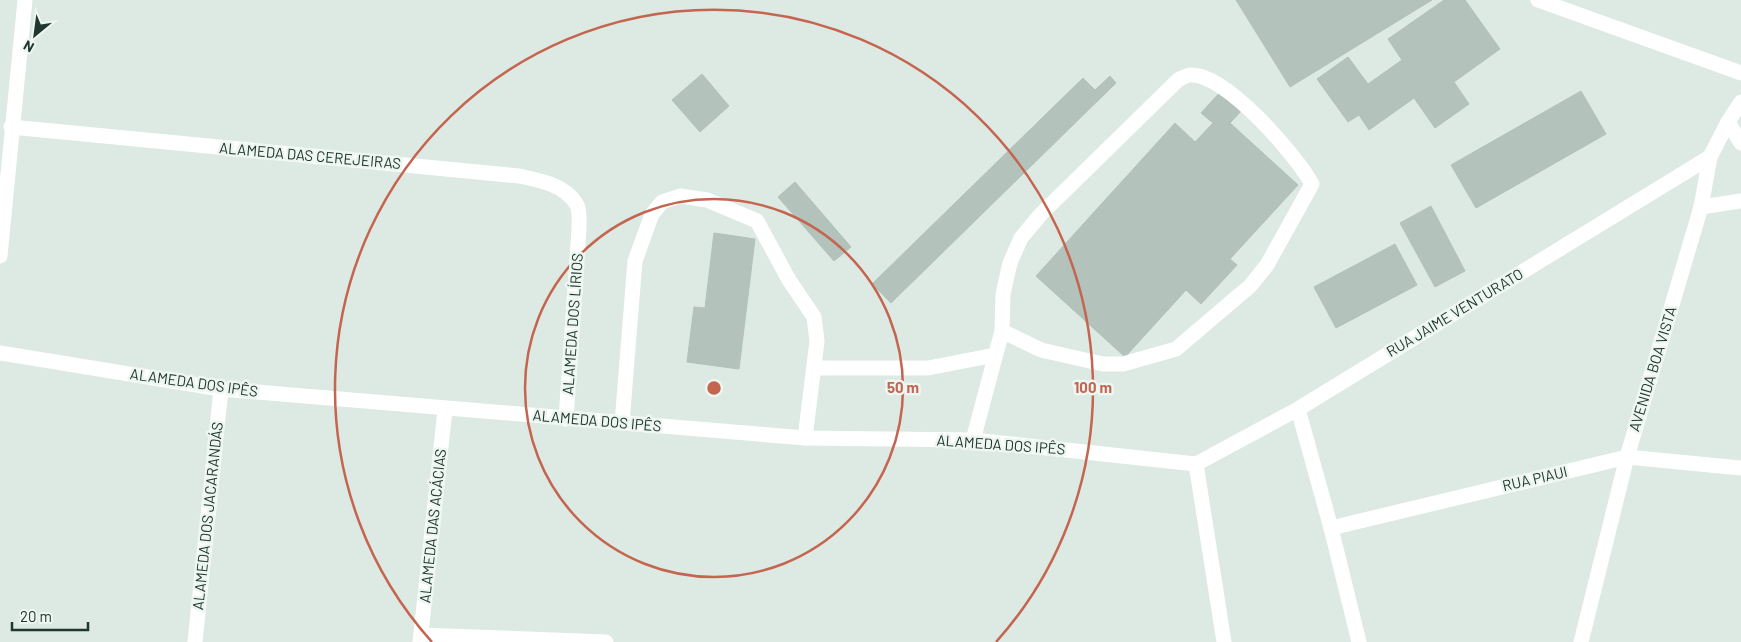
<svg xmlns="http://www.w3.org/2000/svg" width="1741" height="642" viewBox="0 0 1741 642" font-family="Barlow,sans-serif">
  <rect width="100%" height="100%" fill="#dde9e3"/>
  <!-- building -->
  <g fill="#b3c3bc" stroke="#b0c2b9">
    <path d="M1236 0H1432L1290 87Z"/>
    <path d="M1444 0H1465L1500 49 1454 82 1469 104 1435 128 1414 98 1369 130 1359 115 1348 122 1317 79 1348 57 1368 84 1402 60 1388 39Z"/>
    <path d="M702 74 729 106 700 132 672 100Z"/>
    <path d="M1110 76 1116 83 891 303 872 284 1083 78 1095 90Z"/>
    <path d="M1222 90 1243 109 1230 123 1298 185 1230 259 1237 265 1201 304 1186 290 1125 357 1036 276 1175 123 1195 142 1213 123 1201 113Z"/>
    <path d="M1581 91 1606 134 1476 208 1451 165Z"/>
    <path d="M795 182 851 247 834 261 778 197Z"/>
    <path d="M1431 206 1465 271 1435 287 1400 223Z"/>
    <path d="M714 233 755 239 739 369 687 362 694 307 705 308Z"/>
    <path d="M1395 244 1417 285 1336 328 1314 287Z"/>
  </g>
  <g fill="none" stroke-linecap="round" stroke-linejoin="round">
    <!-- minor -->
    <g stroke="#fff" stroke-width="15">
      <path d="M1538 0 1741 73"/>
      <path d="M1728 122 1741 143"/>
      <path d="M11 127 519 176C539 180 566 185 577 205 580 211 579 222 579 229L566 419"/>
      <path d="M1701 207 1741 201"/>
      <path d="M0 256 25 0"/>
      <path d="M0 353 221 389 805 438 973 440 1196 464"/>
      <path d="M814 368H928L995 355"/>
      <path d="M1298 409 1331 528 1359 642"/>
      <path d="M622 423 635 261 652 214 662 202 680 196 707 200 757 221 789 280 814 317 817 341 805 438"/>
      <path d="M973 440 1002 331 1003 294 1010 263 1021 238 1041 214 1178 80C1182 78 1188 74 1192 75 1227 75 1296 155 1312 184L1267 265 1250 286 1176 349 1123 364H1103L1041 350 1002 331"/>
      <path d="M1196 464 1298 409 1710 157"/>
      <path d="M1196 464 1224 642"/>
      <path d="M1331 528 1627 457 1741 468"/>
      <path d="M421 635 606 642"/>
      <path d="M195 642 221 389"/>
      <path d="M420 642 445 410"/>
      <path d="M1581 642 1627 457 1701 207 1710 157 1728 122 1741 102"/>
    </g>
  </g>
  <!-- distance rings -->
  <g fill="none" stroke="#c4654f" stroke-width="2.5">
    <circle cx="714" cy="388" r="189"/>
    <path d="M432 642A379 379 0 1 1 996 642"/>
  </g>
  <g text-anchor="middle" stroke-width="5" stroke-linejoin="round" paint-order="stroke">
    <!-- street labels -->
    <g font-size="15" fill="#20372f" stroke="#eef6f1">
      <text transform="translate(310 156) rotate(5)" y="5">ALAMEDA DAS CEREJEIRAS</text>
      <text transform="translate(1455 313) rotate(-31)" y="5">RUA JAIME VENTURATO</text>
      <text transform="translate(573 324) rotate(-86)" y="5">ALAMEDA DOS LÍRIOS</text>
      <text transform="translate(1653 369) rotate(-73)" y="5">AVENIDA BOA VISTA</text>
      <text transform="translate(194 383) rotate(8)" y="5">ALAMEDA DOS IPÊS</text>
      <text transform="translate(597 421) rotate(5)" y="5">ALAMEDA DOS IPÊS</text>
      <text transform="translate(1001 445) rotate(4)" y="5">ALAMEDA DOS IPÊS</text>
      <text transform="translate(1535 479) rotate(-13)" y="5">RUA PIAUI</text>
      <text transform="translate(208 516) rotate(-84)" y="5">ALAMEDA DOS JACARANDÁS</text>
      <text transform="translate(433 526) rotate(-84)" y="5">ALAMEDA DAS ACÁCIAS</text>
    </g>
  </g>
  <circle cx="714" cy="388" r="8" fill="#c4654f" stroke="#eef6f1" stroke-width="2.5"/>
  <g font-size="15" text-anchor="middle" font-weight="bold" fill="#c4654f" stroke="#eef6f1" stroke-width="5" stroke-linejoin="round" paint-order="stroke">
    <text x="903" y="393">50 m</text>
    <text x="1093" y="393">100 m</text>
  </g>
  <!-- north arrow -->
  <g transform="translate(35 35) rotate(209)" stroke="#eef6f1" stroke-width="4" paint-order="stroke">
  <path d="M0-4L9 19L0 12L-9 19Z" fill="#20372f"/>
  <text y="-8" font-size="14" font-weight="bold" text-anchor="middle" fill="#20372f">N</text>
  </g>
  <!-- scale -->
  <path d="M12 622v8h76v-8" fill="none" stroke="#20372f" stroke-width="2.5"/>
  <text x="20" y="622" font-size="15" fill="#20372f" stroke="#eef6f1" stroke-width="4" paint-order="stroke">20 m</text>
</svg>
